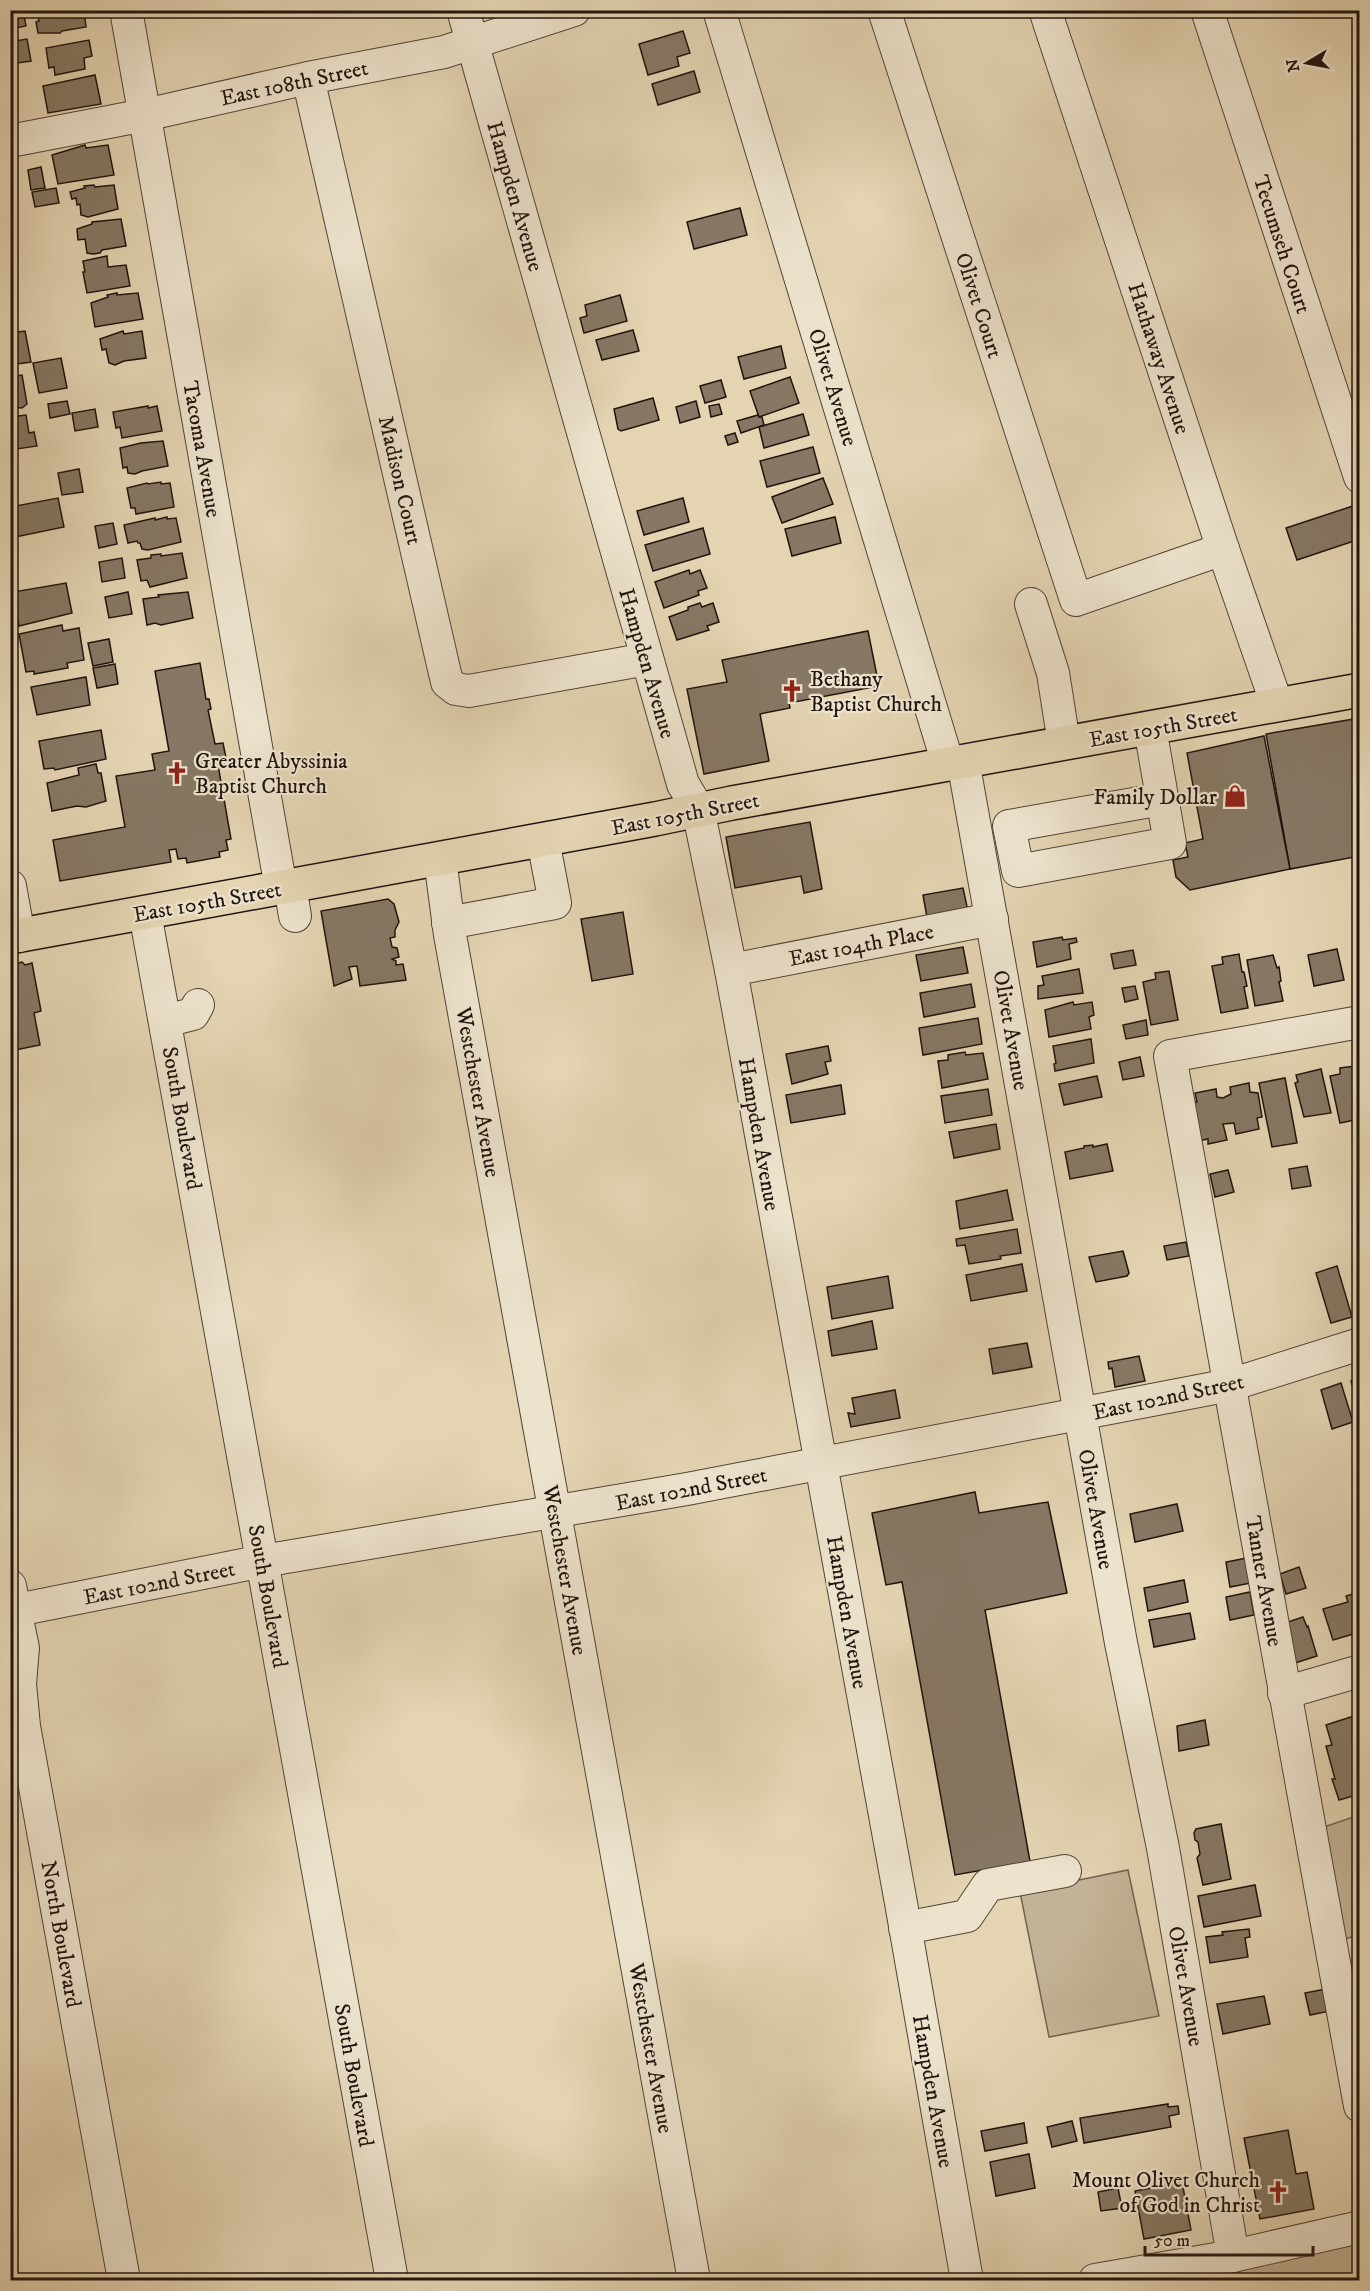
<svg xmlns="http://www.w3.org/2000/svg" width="1370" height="2291" viewBox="0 0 1370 2291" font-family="'IM FELL DW Pica',serif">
  <rect width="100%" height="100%" fill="#e4d4b2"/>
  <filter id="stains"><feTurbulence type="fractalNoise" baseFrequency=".00333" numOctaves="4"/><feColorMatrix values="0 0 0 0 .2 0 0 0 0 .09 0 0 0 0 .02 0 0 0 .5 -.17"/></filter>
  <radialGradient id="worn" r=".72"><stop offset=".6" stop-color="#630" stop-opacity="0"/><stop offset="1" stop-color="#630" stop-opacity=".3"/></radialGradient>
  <!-- green -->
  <g fill="#c3b396" stroke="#726452" stroke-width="1.5">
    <path d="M1359 1815V1935L1341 1940 1321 1828Z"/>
    <path d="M1128 1870 1159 2016 1049 2037 1020 1892Z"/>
    <path d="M1359 2227V2280H1237L1233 2256Z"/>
  </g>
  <!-- building -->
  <g fill="#867864" stroke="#20140f" stroke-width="1.5">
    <path d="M10 10H23L26 26 10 29Z"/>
    <path d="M36 10H84L86 27 62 31 60 33H38L36 22 39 21Z"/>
    <path d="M683 31 690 53 677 57 679 66 648 75 639 44Z"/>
    <path d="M27 39 31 61 10 64V42Z"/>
    <path d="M89 40 92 56 84 58 85 69 55 75 54 67 49 68 46 48Z"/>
    <path d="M694 71 700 92 658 105 652 84Z"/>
    <path d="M95 75 101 104 48 113 43 86Z"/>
    <path d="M85 145 86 148 108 145 114 175 58 184 52 155Z"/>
    <path d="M41 167 45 188 31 190 28 170Z"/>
    <path d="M94 185 95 187 114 185 118 209 88 217 81 215 80 204 77 205 76 198 72 199 70 192 85 188 84 186Z"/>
    <path d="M56 188 59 203 35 207 32 192Z"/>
    <path d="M740 208 747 235 694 249 687 222Z"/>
    <path d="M121 219 126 246 102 250 100 253 93 254 87 253 85 239 78 240 77 229 92 224V222Z"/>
    <path d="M107 256 108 267 126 265 130 286 87 293 83 272H85L83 261Z"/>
    <path d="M117 293V295L138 293 143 319 95 327 91 303 108 297 107 295Z"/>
    <path d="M620 295 627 321 584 333 580 318 587 316 585 305Z"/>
    <path d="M633 330 639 351 602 360 596 340Z"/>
    <path d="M25 331 31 362 10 365V333Z"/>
    <path d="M123 331 124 334 142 331 146 358 124 361 115 365 109 363 106 349 102 350 100 339Z"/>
    <path d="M781 346 786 368 744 379 738 357Z"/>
    <path d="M61 358 67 388 39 393 33 363Z"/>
    <path d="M22 375 27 404 22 408 10 407V377Z"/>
    <path d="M790 377 799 403 759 417 750 391Z"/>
    <path d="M721 380 726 397 705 403 700 386Z"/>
    <path d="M653 398 659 420 621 431 618 429 614 409Z"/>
    <path d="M67 401 70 414 50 418 48 404Z"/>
    <path d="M696 401 700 417 680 423 676 407Z"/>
    <path d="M719 404 722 414 711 417 709 406Z"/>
    <path d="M148 406V408L157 406 162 431 122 438 120 427 116 428 113 412Z"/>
    <path d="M95 409 98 427 75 431 72 413Z"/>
    <path d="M803 414 809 435 764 448 759 427Z"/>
    <path d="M26 415 29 433 34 432 37 446 10 450V417Z"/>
    <path d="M758 415 759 417H762L764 425 741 433 737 421Z"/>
    <path d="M735 433 738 442 728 445 725 436Z"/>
    <path d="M163 441 168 466 142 471 135 474 128 473 127 467 123 468 120 448 141 443Z"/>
    <path d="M813 447 820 473 767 487 760 461Z"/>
    <path d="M79 469 83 492 62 495 58 473Z"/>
    <path d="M823 478 833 504 782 523 772 497Z"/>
    <path d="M161 482V484L170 483 174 507 136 514 135 508H131L127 488 147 483 148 484Z"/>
    <path d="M58 498 64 527 10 538V507Z"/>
    <path d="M683 498 689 522 644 535 637 511Z"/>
    <path d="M1356 505 1360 517V539L1297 560 1286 528Z"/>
    <path d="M167 517V519L176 518 181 542 148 550 142 549 140 543H138L137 541 128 543 124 525 155 518V520Z"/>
    <path d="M835 517 841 543 792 556 785 529Z"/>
    <path d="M113 523 117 544 99 548 95 526Z"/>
    <path d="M703 528 710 554 653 571 645 545Z"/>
    <path d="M182 553 187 578 150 587 147 580 141 581 137 560 151 558V555L161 554V556Z"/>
    <path d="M122 558 125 578 102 582 99 562Z"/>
    <path d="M689 570 690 574 700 570 707 588 698 591 699 595 664 608 655 582Z"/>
    <path d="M66 583 72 613 19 626 13 592Z"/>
    <path d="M128 592 132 614 109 618 105 597Z"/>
    <path d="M188 592 193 618 161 625 155 623 147 625 143 599 159 597 158 595Z"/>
    <path d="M700 603 702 607 713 603 719 622 707 626 709 630 677 640 669 617 688 610V607Z"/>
    <path d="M62 625 63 631 79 628 84 660 67 663 68 668 34 674V671L26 672 19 634Z"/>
    <path d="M868 631 879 686 789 703 790 708 760 714 769 761 704 774 687 689 727 682 722 660Z"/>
    <path d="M109 639 113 662 93 666 88 643Z"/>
    <path d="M200 663 206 699H209L211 709 208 710 215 744 223 743 227 763 218 765 231 839 226 840 228 850 219 852 220 857 187 863 186 858 178 859 176 849 169 850 171 862 60 881 53 840 125 827 116 776 155 770 152 754 169 751 155 671Z"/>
    <path d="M115 664 118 684 97 688 93 668Z"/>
    <path d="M86 677 90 705 37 715 31 687Z"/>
    <path d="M1360 718V856L1290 869 1266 734Z"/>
    <path d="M101 730 106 759 55 770 54 768 44 769 39 741Z"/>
    <path d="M1264 736 1290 869 1190 890 1176 877 1173 860 1188 857 1185 843 1203 839 1187 753Z"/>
    <path d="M96 764 98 773H101L106 801 86 807 77 806 52 811 47 783 79 775 78 768Z"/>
    <path d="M810 822 822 889 804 893 801 876 735 888 726 837Z"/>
    <path d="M963 888 969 916 928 923 923 895Z"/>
    <path d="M388 899 394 904 399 922 395 930V937L390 938 392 947 397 948 399 957 392 959 396 961V965L403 964 406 980 360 986 357 966 349 967 352 979 334 986 321 911Z"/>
    <path d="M623 912 633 974 592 981 581 919Z"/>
    <path d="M1062 937 1063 940 1076 938 1077 942 1069 944 1071 959 1037 967 1033 942Z"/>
    <path d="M963 947 968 973 921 981 916 955Z"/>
    <path d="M1337 949 1344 980 1314 986 1308 955Z"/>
    <path d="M1133 950 1136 965 1114 969 1111 954Z"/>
    <path d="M1239 954 1242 972H1244L1247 986 1244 987 1248 1008 1221 1013 1212 966 1223 964 1222 957Z"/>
    <path d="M1273 955 1277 968 1279 967 1281 981 1279 982 1283 1001 1255 1006 1247 960Z"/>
    <path d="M22 962 25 965 32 963 41 1011 34 1013 40 1045 10 1051 12 1037 10 965 16 966 18 963Z"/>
    <path d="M1079 969 1083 993 1038 999V986L1044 985 1042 976Z"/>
    <path d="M1169 971 1178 1020 1151 1025 1143 982 1156 979 1155 973Z"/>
    <path d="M971 984 975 1007 924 1017 920 993Z"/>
    <path d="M1135 986 1138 999 1125 1002 1122 988Z"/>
    <path d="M1073 1002 1074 1005 1092 1002 1094 1015 1089 1017 1091 1029 1049 1037 1045 1010Z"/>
    <path d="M978 1018 982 1044 923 1055 919 1028Z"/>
    <path d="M1146 1020 1148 1035 1126 1039 1123 1025Z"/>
    <path d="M1091 1039 1094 1063 1055 1071 1054 1064 1056 1063 1053 1046Z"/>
    <path d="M828 1046 831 1061 825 1062 828 1074 792 1084 786 1054Z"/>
    <path d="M965 1052 966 1055 983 1053 988 1079 942 1088 938 1061 948 1060V1055Z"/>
    <path d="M1140 1057 1144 1076 1123 1080 1119 1062Z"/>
    <path d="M1355 1066 1360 1086V1119L1340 1123 1330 1076 1340 1074V1068Z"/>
    <path d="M1321 1069 1331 1113 1304 1117 1295 1083 1298 1082 1296 1075Z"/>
    <path d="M1097 1076 1102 1097 1064 1105 1059 1084Z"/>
    <path d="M1285 1078 1297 1143 1272 1147 1259 1083Z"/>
    <path d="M1249 1083 1250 1092 1258 1093 1262 1117 1257 1118 1259 1129 1236 1134 1234 1123 1223 1124 1227 1140 1208 1144V1139L1197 1141 1193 1101 1197 1102 1195 1093 1216 1089 1217 1097 1223 1098 1231 1094 1230 1087Z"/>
    <path d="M841 1085 845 1114 791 1123 786 1095Z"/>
    <path d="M988 1089 992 1115 945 1123 941 1096Z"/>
    <path d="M996 1124 1000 1149 954 1158 949 1132Z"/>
    <path d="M1107 1144 1113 1171 1070 1179 1065 1152 1084 1148V1146L1093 1145V1147Z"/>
    <path d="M1307 1166 1311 1186 1292 1189 1289 1169Z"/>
    <path d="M1228 1170 1234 1192 1215 1197 1210 1174Z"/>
    <path d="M1007 1190 1013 1220 960 1229 956 1201Z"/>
    <path d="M1017 1229 1021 1253 1000 1256 1001 1259 969 1264 965 1245 957 1246 956 1239Z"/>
    <path d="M1186 1242 1189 1256 1167 1260 1164 1246Z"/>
    <path d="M1123 1251 1129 1273 1127 1276 1096 1282 1089 1257Z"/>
    <path d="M1022 1264 1027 1291 971 1301 966 1275Z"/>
    <path d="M1337 1266 1352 1317 1331 1323 1316 1273Z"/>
    <path d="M888 1276 893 1308 832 1319 827 1287Z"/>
    <path d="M872 1321 877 1349 832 1356 828 1331Z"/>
    <path d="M1027 1343 1032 1367 993 1374 989 1349Z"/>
    <path d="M1139 1356 1145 1381 1115 1387 1112 1368 1109 1369 1108 1362Z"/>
    <path d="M1360 1378V1413L1351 1381Z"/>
    <path d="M1341 1383 1353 1422 1332 1429 1321 1390Z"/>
    <path d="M895 1390 900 1418 851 1427 848 1413 855 1414 852 1398Z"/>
    <path d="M975 1492 979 1513 1048 1502 1067 1593 985 1610 1031 1867 994 1868 955 1875 902 1582 886 1585 872 1513Z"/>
    <path d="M1177 1504 1183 1531 1135 1542 1130 1514Z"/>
    <path d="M1247 1558 1251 1583 1230 1587 1226 1562Z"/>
    <path d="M1299 1567 1306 1588 1286 1594 1280 1574Z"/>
    <path d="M1184 1580 1188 1602 1148 1611 1144 1588Z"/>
    <path d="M1250 1592 1254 1615 1230 1620 1226 1597Z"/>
    <path d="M1360 1592V1617L1356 1619 1360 1632 1333 1640 1323 1609 1348 1602 1346 1596Z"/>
    <path d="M1190 1613 1195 1639 1154 1647 1149 1620Z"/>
    <path d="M1303 1617 1307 1627 1308 1626 1317 1656 1295 1663 1285 1623Z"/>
    <path d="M1357 1715 1360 1723V1771L1356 1772 1360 1783V1794L1339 1800 1332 1779H1335L1326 1746 1332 1745 1326 1725Z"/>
    <path d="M1205 1720 1209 1745 1179 1751 1177 1726Z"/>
    <path d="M1221 1824 1231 1879 1203 1885 1197 1858 1200 1854 1198 1842 1195 1840 1194 1833 1196 1829Z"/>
    <path d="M1255 1885 1261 1916 1204 1927 1198 1896Z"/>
    <path d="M1249 1929 1250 1937 1245 1938 1248 1957 1210 1963 1206 1937 1223 1935 1222 1932Z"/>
    <path d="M1326 1989 1330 2011 1310 2015 1305 1993Z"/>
    <path d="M1264 1996 1270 2024 1223 2034 1217 2004Z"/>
    <path d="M1168 2104V2107L1178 2106 1179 2114 1169 2116 1171 2127 1084 2143 1080 2118Z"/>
    <path d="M1072 2121 1077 2141 1052 2147 1047 2127Z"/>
    <path d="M1024 2123 1027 2143 985 2151 981 2131Z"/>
    <path d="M1288 2130 1296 2174 1307 2172 1314 2209 1260 2219 1244 2138Z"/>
    <path d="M1029 2154 1035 2188 996 2196 990 2162Z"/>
    <path d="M1182 2182 1191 2230 1144 2239 1135 2191Z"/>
    <path d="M1118 2188 1122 2208 1101 2211 1098 2192Z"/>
  </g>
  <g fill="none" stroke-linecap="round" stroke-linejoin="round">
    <!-- minor casing -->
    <g stroke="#514438" stroke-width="34">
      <g id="minor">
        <path d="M126 10 281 888"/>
        <path d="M463 10 683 784 698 809 731 970 901 1903 967 2280"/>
        <path d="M719 10 948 764"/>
        <path d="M884 10 1076 600 1223 549"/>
        <path d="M1045 10 1223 549 1277 705"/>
        <path d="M1207 10 1360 477"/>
        <path d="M308 78 447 682 456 689 469 691 647 659"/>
        <path d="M10 141 145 115 308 78 444 52 574 10"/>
        <path d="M1031 604 1053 673 1064 743"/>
        <path d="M1150 728 1170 843 1018 871 1009 826 1162 799"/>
        <path d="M963 761 1121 1643 1163 1848 1233 2256"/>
        <path d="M440 859 450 935 694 2280"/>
        <path d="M10 886 19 936"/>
        <path d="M290 886 295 916"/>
        <path d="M145 913 392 2280"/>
        <path d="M448 923 555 903 543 840"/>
        <path d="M731 970 992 919"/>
        <path d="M165 1021 193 1014 198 1005"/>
        <path d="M1360 1022 1170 1056 1360 2106"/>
        <path d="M10 1586 23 1648 20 1684 24 1726 124 2280"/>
        <path d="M17 1610 263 1561 687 1489 1230 1385 1360 1344"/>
        <path d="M1284 1693 1360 1671"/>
        <path d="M905 1928 967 1916 988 1885 1065 1871"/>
        <path d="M1095 2280 1233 2256 1360 2227"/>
      </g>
    </g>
    <!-- major casing -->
    <g stroke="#20140f" stroke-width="36">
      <path id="major" d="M10 937 655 819 732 803 1360 690"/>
    </g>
    <!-- minor -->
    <use href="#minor" stroke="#ede3cd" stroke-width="32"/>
    <!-- major -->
    <use href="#major" stroke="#e4d4b2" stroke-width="33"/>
  </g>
  <!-- icons -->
  <defs>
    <g id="church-bare" transform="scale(1.8)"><path d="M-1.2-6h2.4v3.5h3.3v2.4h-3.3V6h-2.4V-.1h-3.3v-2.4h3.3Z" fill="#8f2418" stroke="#ede3cd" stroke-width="2.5" paint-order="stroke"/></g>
    <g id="shop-bare" transform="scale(1.8)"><path d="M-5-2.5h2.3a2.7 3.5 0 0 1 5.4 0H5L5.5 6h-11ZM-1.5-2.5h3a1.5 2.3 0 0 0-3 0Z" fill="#8f2418" stroke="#ede3cd" stroke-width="2.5" paint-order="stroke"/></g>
  </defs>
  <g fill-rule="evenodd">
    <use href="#church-bare" x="792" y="691"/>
    <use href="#church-bare" x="177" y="773"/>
    <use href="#shop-bare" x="1235" y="796"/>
    <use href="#church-bare" x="1278" y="2192"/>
  </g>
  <g text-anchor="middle" stroke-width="4.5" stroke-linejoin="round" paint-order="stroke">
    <!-- street labels -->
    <g font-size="22" fill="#20140f" stroke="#ede3cd">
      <text transform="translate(294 82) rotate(-12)" y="8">East 108th Street</text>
      <text transform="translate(516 196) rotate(74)" y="8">Hampden Avenue</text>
      <text transform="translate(1283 244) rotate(72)" y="8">Tecumseh Court</text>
      <text transform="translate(980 305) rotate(72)" y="8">Olivet Court</text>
      <text transform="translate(1160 358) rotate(72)" y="8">Hathaway Avenue</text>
      <text transform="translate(834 387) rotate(73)" y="8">Olivet Avenue</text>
      <text transform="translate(203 449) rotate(80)" y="8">Tacoma Avenue</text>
      <text transform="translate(401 480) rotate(77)" y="8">Madison Court</text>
      <text transform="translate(648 663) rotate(74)" y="8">Hampden Avenue</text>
      <text transform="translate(1163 726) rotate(-10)" y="8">East 105th Street</text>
      <text transform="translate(685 813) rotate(-11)" y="8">East 105th Street</text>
      <text transform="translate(207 901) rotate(-10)" y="8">East 105th Street</text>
      <text transform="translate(861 944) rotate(-11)" y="8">East 104th Place</text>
      <text transform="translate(1012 1030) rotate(80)" y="8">Olivet Avenue</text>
      <text transform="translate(479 1092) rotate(80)" y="8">Westchester Avenue</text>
      <text transform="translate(183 1118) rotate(80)" y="8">South Boulevard</text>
      <text transform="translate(760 1134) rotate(80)" y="8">Hampden Avenue</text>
      <text transform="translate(1168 1396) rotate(-12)" y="8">East 102nd Street</text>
      <text transform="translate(691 1488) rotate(-11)" y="8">East 102nd Street</text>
      <text transform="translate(1097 1509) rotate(80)" y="8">Olivet Avenue</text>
      <text transform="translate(566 1570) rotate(80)" y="8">Westchester Avenue</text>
      <text transform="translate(1265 1581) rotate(80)" y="8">Tanner Avenue</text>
      <text transform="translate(159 1582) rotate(-11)" y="8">East 102nd Street</text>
      <text transform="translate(269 1596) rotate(80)" y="8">South Boulevard</text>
      <text transform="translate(848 1612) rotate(80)" y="8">Hampden Avenue</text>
      <text transform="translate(62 1934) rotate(80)" y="8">North Boulevard</text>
      <text transform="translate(1187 1986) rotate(80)" y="8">Olivet Avenue</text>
      <text transform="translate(652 2048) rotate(80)" y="8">Westchester Avenue</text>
      <text transform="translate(355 2075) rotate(80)" y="8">South Boulevard</text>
      <text transform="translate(934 2091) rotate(80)" y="8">Hampden Avenue</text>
    </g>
    <!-- poi labels -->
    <g font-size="22" fill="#20140f" stroke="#ede3cd" text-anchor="start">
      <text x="810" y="686">Bethany<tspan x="810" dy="25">Baptist Church</tspan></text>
      <text x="195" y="768">Greater Abyssinia<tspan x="195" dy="25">Baptist Church</tspan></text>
      <text x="1217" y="804" text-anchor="end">Family Dollar</text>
      <text x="1260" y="2187" text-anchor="end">Mount Olivet Church<tspan x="1260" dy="25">of God in Christ</tspan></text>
    </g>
  </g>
  <!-- margin -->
  <rect width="1370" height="2291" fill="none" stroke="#e4d4b2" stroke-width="36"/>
  <rect x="12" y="12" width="1346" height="2267" fill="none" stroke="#20140f" stroke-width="3"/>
  <rect x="18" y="18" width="1334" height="2255" fill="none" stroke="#20140f" stroke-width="1.5"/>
  <!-- north arrow -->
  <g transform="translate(1307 63) rotate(260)" stroke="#ede3cd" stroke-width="4.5" paint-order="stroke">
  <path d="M0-4.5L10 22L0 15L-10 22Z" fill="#20140f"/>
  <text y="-9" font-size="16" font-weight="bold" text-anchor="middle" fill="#20140f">N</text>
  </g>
  <!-- scale -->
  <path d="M1145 2246v9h168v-9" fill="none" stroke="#20140f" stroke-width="3"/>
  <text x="1154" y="2246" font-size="18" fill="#20140f" stroke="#ede3cd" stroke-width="4.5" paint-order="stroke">50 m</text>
  <rect width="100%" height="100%" filter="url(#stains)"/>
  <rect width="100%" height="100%" fill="url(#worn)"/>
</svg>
